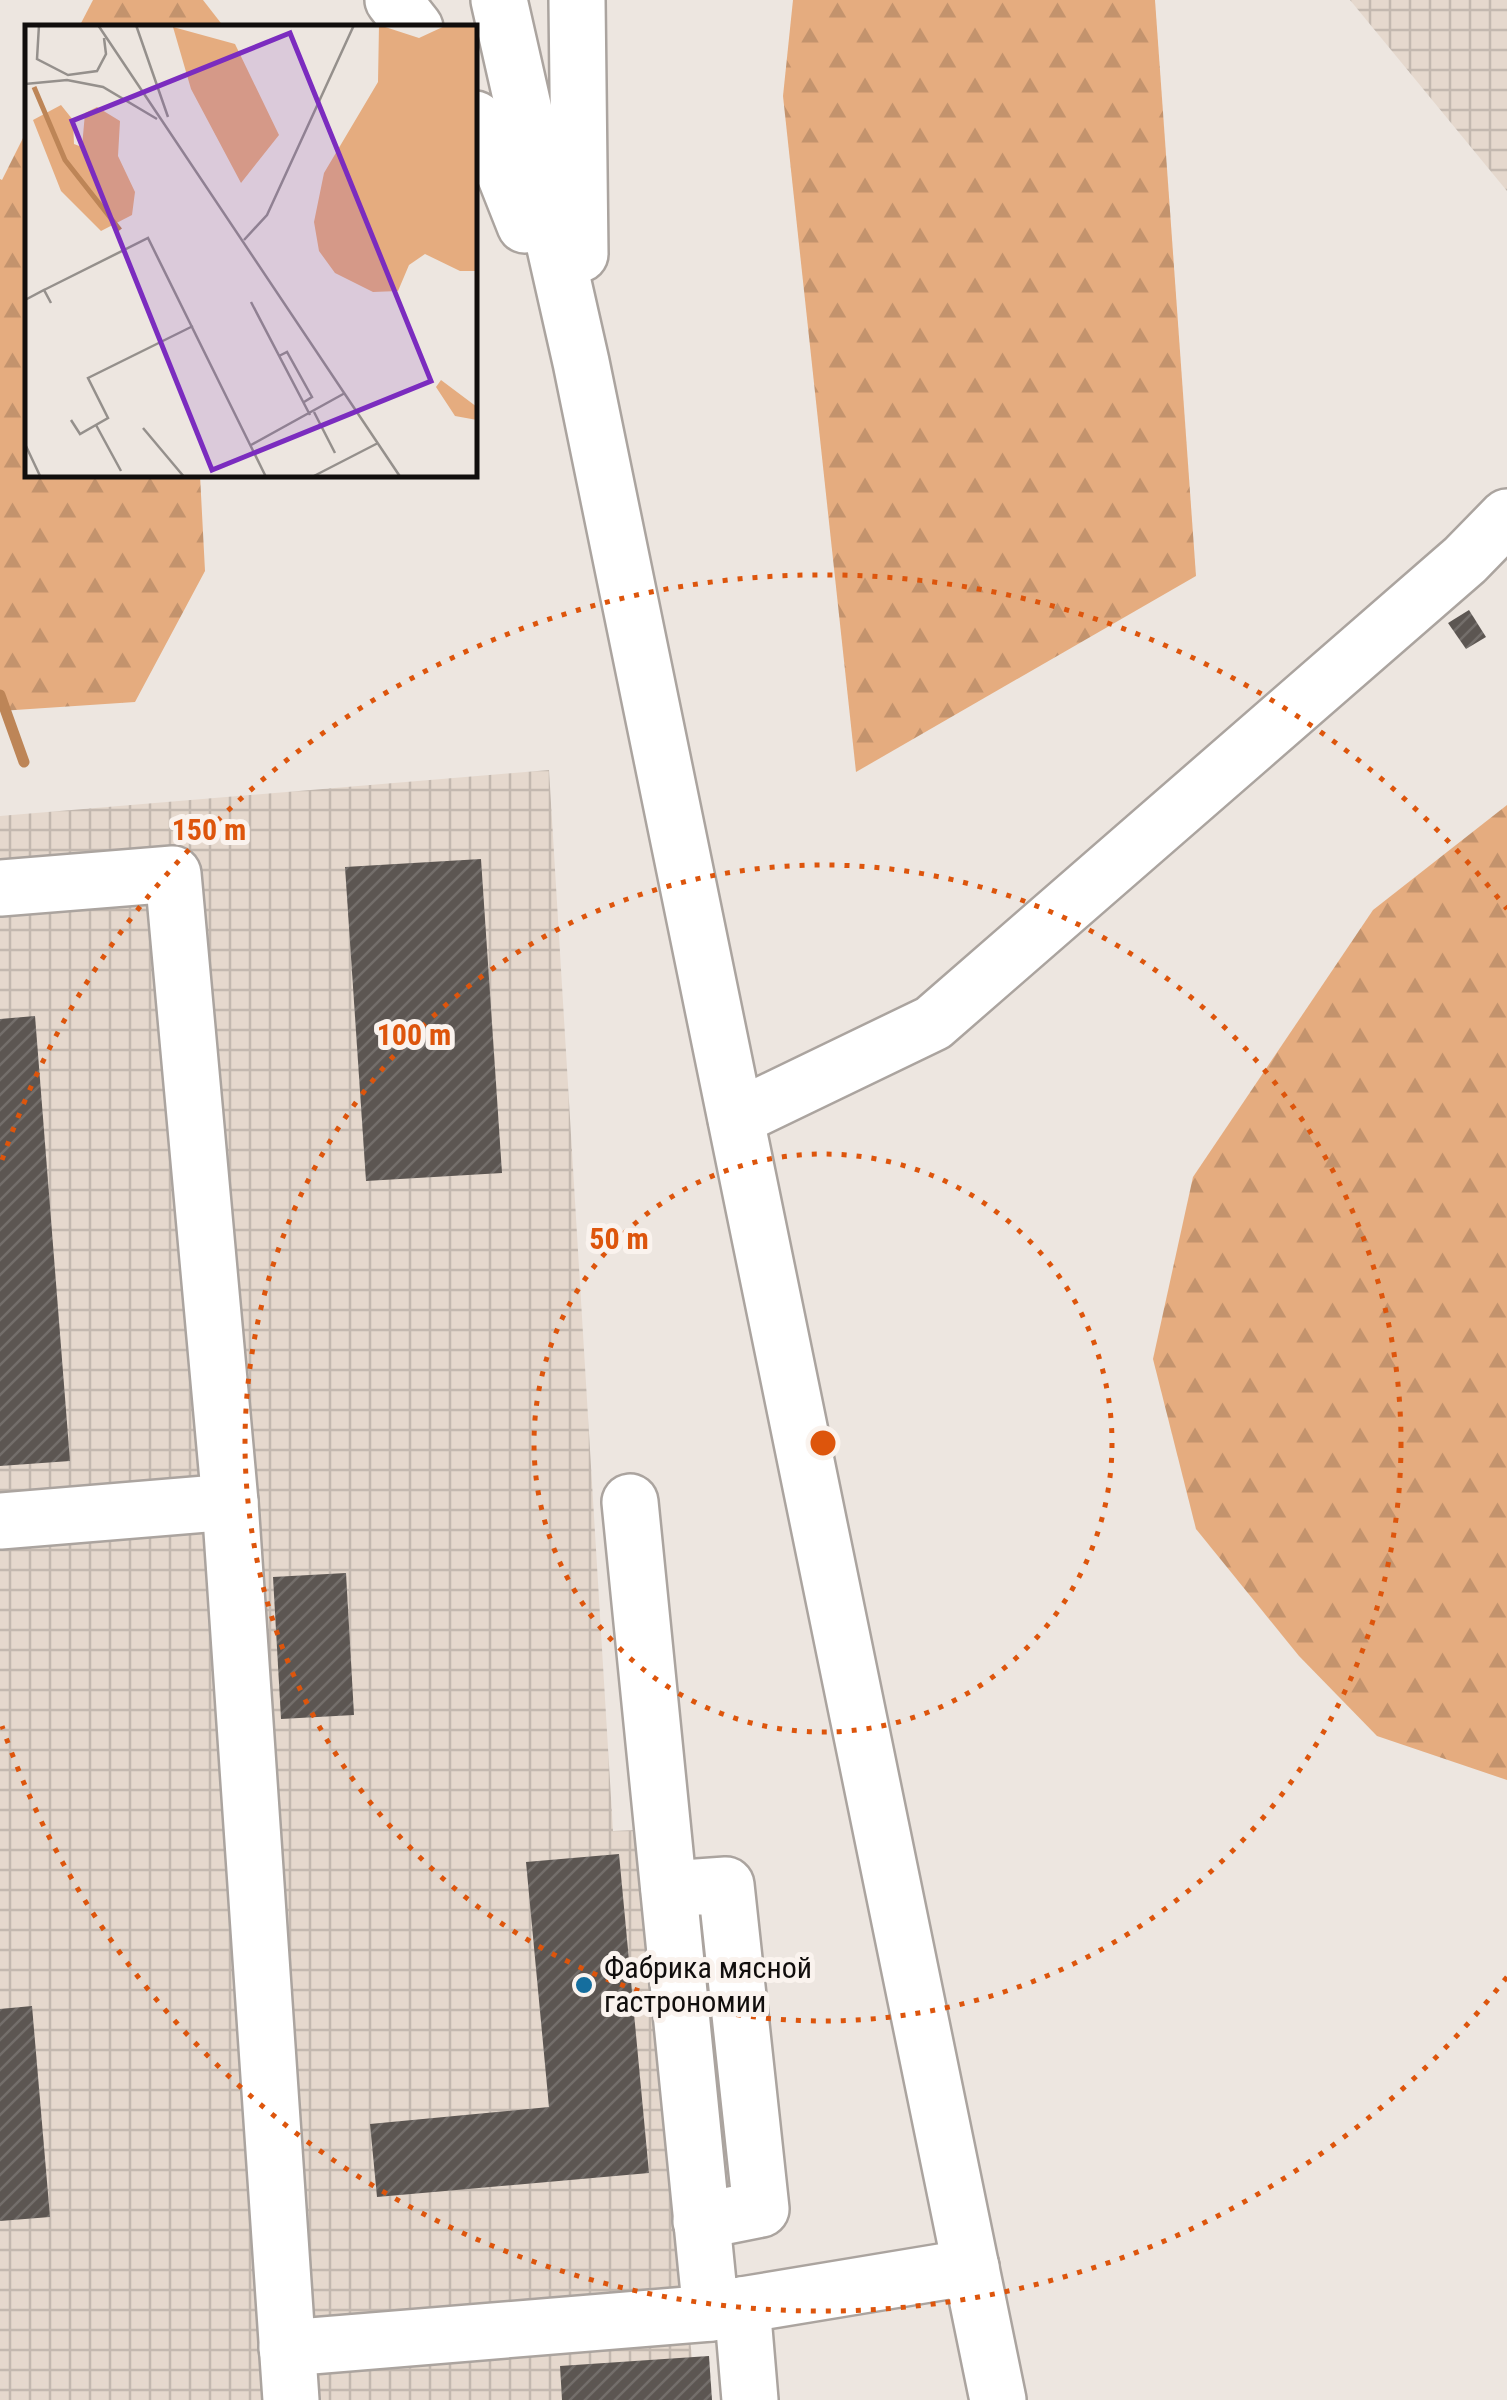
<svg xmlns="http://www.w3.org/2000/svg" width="1507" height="2400" viewBox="0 0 1507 2400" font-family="'Roboto Condensed',sans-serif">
  <defs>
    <pattern id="industrial-grid" width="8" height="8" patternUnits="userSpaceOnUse" patternTransform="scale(2.5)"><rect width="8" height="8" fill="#e5d8cd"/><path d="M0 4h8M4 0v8" fill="none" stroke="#c3b8af"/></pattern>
    <pattern id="forest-firs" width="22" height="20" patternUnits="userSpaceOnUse" patternTransform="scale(2.5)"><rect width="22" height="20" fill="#e5ac7f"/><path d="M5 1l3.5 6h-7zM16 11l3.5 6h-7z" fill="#c3936d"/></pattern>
    <pattern id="building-hatch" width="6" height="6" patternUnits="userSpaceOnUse" patternTransform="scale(2.5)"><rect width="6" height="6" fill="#5c5652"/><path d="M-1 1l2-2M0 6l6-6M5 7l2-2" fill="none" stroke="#736e6b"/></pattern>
  </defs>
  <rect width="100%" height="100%" fill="#ede6e0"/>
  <!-- industrial -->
  <g fill="url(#industrial-grid)">
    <path d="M1350 0H1507V191Z"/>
    <path d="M549 770 613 1831 656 1829 683 2266 696 2400H0V816Z"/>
  </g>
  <!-- forest -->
  <g fill="url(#forest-firs)">
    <path d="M93 0H203L224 27H79Z"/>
    <path d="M793 0H1155L1196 576 856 772 783 96Z"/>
    <path d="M27 130 28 475H200L205 571 135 702 0 711V179L2 180Z"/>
    <path d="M1507 805V1780L1377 1736 1299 1656 1196 1529 1153 1359 1193 1177 1373 910Z"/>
  </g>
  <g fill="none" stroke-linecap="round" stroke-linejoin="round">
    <!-- stream -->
    <path stroke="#bd8557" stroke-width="11" d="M0 695 24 762"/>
  </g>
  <!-- building -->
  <g fill="url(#building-hatch)">
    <path d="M1469 610 1486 637 1466 649 1448 623Z"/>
    <path d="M481 859 502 1173 366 1181 345 867Z"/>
    <path d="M35 1016 70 1461 0 1466V1019Z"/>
    <path d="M346 1573 354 1715 281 1719 273 1577Z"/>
    <path d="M619 1854 649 2173 377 2197 370 2124 549 2107 526 1862Z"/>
    <path d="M32 2006 50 2217 0 2221V2009Z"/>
    <path d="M709 2356 712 2400H562L560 2366Z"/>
  </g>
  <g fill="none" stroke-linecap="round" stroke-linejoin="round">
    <!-- minor casing -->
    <g stroke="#aba49f" stroke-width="60">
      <g id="minor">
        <path d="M0 888 173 874 230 1502 291 2400"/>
        <path d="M736 1118 933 1023 1465 560 1507 517"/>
        <path d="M630 1502 711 2313"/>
        <path d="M0 1521 230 1502"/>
        <path d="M669 1889 726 1885 761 2209 701 2221"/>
        <path d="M742 2305 750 2400"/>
        <path d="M287 2348 711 2313 742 2305 971 2267"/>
      </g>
    </g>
    <!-- major casing -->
    <g stroke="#aba49f" stroke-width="60">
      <g id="major">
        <path d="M393 0 415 28"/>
        <path d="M499 0 581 362 998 2400"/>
        <path d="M577 0 580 254"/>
        <path d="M475 119 502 167 525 225"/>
      </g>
    </g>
    <!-- minor -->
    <use href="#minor" stroke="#fff" stroke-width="55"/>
    <!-- major -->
    <use href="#major" stroke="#fff" stroke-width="55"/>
  </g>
  <!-- distance rings -->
  <g fill="none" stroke="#dd550c" stroke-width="5" stroke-dasharray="5 10">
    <circle cx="823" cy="1443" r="289"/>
    <circle cx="823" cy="1443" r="578"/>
    <path d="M1507 1977A868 868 0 0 1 2 1726M2 1160A868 868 0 0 1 1507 909"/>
  </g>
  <!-- markers -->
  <circle fill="#156e9e" stroke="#faf3ee" stroke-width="4" cx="584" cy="1985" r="10"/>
  <g text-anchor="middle" stroke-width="10" stroke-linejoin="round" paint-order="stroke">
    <!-- poi labels -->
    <g font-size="30" fill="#110e0d" stroke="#faf3ee" text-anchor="start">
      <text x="604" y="1978">Фабрика мясной<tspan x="604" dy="34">гастрономии</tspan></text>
    </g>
  </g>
  <!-- overview -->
  <g transform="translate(25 25)">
    <rect width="452" height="452" fill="#ede6e0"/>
    <path d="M354 0 394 13 422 0H452L453 246H435L400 229 384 240 373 266 348 267 310 248 294 226 289 197 299 148 353 57ZM148 2 210 19 254 110 216 158 166 64ZM36 80 48 95 49 119 57 122 60 88 72 82 95 96 93 131 110 167 107 190 76 206 36 166 8 95ZM416 355 452 382V395L430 391 411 362Z" fill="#e5ac7f"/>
    <path fill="none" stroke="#bd8557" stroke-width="5" d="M9 62 40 135 95 205"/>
    <path fill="none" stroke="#95908c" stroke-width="2.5" d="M14 0 12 34 43 50 72 46 81 29 79 13M73 0 376 453M111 0 143 92M0 59 42 55 78 62 132 94M219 215 242 190 329 0M19 265 123 213 241 452M0 275 19 265 26 278M226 277 285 390M254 331 262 327 287 372 279 377M289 387 310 428M46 395 55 409 83 393 63 353 168 301M71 400 96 446M118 403 160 453M0 419 16 453M226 420 320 368M285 453 353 418"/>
    <path fill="#7b2cbf" fill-opacity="0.15" stroke="#7b2cbf" stroke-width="5" d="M265 8 406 356 187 445 47 96Z"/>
    <rect width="452" height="452" fill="none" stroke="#110e0d" stroke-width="5"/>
  </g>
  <circle cx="823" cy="1443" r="15" fill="#dd550c" stroke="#faf3ee" stroke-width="5"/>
  <g font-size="30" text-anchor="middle" font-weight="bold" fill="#dd550c" stroke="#faf3ee" stroke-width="10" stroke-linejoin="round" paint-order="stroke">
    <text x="209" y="840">150 m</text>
    <text x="414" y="1045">100 m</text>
    <text x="619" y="1249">50 m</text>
  </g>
</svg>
